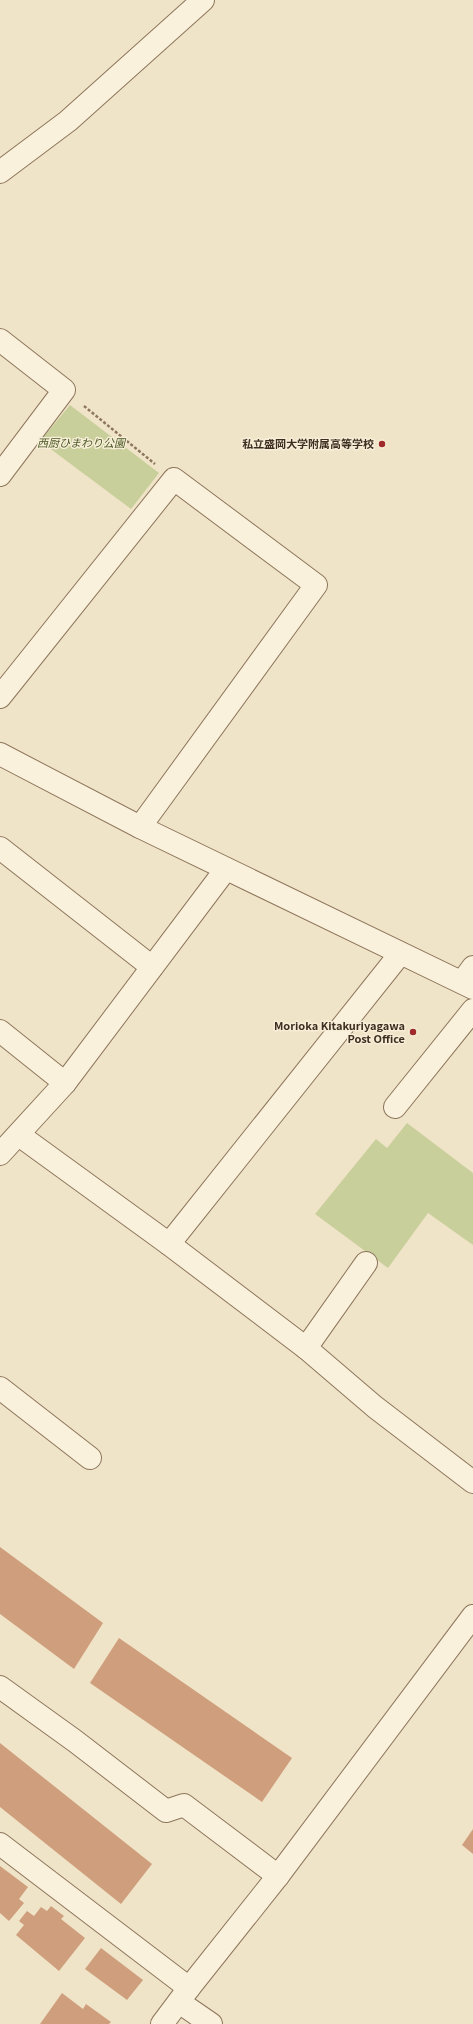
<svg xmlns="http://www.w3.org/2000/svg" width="473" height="2024" viewBox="0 0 473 2024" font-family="Georgia,'Noto Sans JP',serif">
  <rect width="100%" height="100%" fill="#f0e4c8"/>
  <!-- green -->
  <g fill="#c9cf9b">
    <path d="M70 405 159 473 131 509 40 441Z"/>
    <path d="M407 1123 473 1173V1245L428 1213 388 1268 315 1214 376 1139 387 1148Z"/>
  </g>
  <!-- building -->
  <g fill="#cf9f7d">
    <path d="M0 1547 103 1623 74 1669 0 1614Z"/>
    <path d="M119 1638 292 1758 262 1802 90 1683Z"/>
    <path d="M0 1743 152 1864 121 1904 0 1807Z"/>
    <path d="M473 1829V1854L462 1845Z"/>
    <path d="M0 1866 28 1887 19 1899 24 1903 9 1921 0 1913Z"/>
    <path d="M51 1906 64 1916 61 1919 85 1938 59 1971 16 1935 24 1925 19 1921 27 1911 34 1916 41 1907 47 1911Z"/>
    <path d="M101 1948 143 1980 127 2000 85 1969Z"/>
    <path d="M62 1993 83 2009 86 2004 111 2022 109 2024H40Z"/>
  </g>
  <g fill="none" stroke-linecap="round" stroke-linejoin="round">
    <!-- minor casing -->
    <g stroke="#8d765c" stroke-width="24">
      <g id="minor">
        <path d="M0 172 68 121 203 0"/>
        <path d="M0 340 64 390 0 475"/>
        <path d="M0 697 174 479 316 585 140 827"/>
        <path d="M0 754 140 827 473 988"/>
        <path d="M0 848 152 967"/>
        <path d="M462 982 473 967"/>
        <path d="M0 1031 65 1083"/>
        <path d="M395 1107 473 1010"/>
        <path d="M19 1135 169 1244 306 1348 375 1407 473 1482"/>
        <path d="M0 1154 65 1083 226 869"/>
        <path d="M169 1244 400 954"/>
        <path d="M306 1348 366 1263"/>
        <path d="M0 1388 90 1458"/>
        <path d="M0 1687 75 1741 166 1811 184 1805 278 1876"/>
        <path d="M0 1844 189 1988"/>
        <path d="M179 2002 211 2024"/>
        <path d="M162 2024 189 1988 278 1876 473 1616"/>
      </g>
    </g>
    <!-- path -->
    <path stroke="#8d765c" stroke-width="2.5" stroke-dasharray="3 2" stroke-linecap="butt" d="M84 406 155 464"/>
    <!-- minor -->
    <use href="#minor" stroke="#faf1dc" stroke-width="22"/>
  </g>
  <!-- markers -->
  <g fill="#9e2a2b" stroke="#f7eed8" stroke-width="1.5">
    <circle cx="382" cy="444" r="4"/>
    <circle cx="413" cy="1032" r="4"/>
  </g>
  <g text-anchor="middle" stroke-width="3" stroke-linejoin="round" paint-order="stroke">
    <!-- park labels -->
    <g font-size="11" font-style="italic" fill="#4d5a26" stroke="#f7eed8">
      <text x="81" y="447">西厨ひまわり公園</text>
    </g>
    <!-- poi labels -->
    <g font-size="11" font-weight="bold" fill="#3d2e20" stroke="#f7eed8" text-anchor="end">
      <text x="374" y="448">私立盛岡大学附属高等学校</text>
      <text x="405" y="1030">Morioka Kitakuriyagawa<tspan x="405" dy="13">Post Office</tspan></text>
    </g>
  </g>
</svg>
